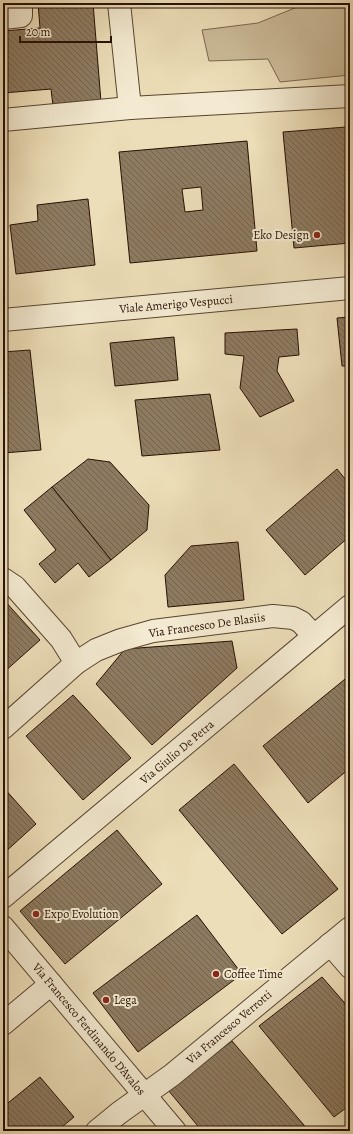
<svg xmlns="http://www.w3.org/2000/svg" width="353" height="1134" viewBox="0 0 353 1134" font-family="Alegreya,serif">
  <defs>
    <pattern id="building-back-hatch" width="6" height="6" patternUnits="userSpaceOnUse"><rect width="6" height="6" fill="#8d7b61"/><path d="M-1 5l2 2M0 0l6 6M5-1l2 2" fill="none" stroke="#73634e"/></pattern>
  </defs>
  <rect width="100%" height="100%" fill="#ecdeb8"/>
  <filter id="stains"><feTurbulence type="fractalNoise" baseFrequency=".005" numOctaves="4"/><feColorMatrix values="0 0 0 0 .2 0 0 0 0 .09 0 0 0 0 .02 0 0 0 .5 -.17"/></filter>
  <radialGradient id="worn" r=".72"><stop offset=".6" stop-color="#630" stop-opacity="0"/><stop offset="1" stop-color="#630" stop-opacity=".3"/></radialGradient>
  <!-- green -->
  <path fill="#cbbb99" stroke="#79664e" d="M307 3H350V75L280 82 268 59 209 61 202 30 258 23Z"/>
  <!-- building -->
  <g fill="url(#building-back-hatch)" stroke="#271003" fill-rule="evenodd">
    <path d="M38 3H93L101 102 53 106 51 89 3 93V31L40 28Z"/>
    <path d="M346 127 350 172V243L294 248 283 132Z"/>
    <path d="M247 141 257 251 130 263 119 152ZM201 187 203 210 185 212 182 189Z"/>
    <path d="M88 199 95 265 16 274 10 225 38 221 37 205Z"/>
    <path d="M350 317V377L349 366H342L337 318Z"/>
    <path d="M297 329 299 355 279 357 277 371 294 401 260 417 240 388 244 356 225 354V333Z"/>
    <path d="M174 337 178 380 115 386 110 343Z"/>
    <path d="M30 350 41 450 3 453V352Z"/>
    <path d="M210 394 220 450 142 456 135 400Z"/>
    <path d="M88 459 110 462 149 505 147 530 111 560 52 487Z"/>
    <path d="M337 469 350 485V536L305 575 266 530Z"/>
    <path d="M52 487 111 560 89 577 78 563 55 583 39 564 56 550 24 510Z"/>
    <path d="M238 542 244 600 168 607 165 575 191 546Z"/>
    <path d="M3 599 40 640 3 673Z"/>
    <path d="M232 641 237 668 152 745 96 684 125 649Z"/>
    <path d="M350 675V768L308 803 263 746Z"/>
    <path d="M73 695 131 758 83 800 26 736Z"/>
    <path d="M234 764 338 889 282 934 179 810Z"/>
    <path d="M3 787 36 824 3 854Z"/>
    <path d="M117 830 162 884 65 964 20 911Z"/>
    <path d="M197 915 242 974 138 1052 93 993Z"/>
    <path d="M322 977 350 1009V1105L334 1117 259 1026Z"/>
    <path d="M232 1041 309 1131H202L168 1090Z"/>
    <path d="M40 1077 74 1117 57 1131H3V1107Z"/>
  </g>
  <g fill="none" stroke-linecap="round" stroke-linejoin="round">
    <!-- minor casing -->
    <g stroke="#584430" stroke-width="24">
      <g id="minor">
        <path d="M119 3 130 108"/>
        <path d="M3 18 21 16V3"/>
        <path d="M3 120 130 108 350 96"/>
        <path d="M3 320 350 288"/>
        <path d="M3 579 15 587 61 639 76 663"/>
        <path d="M3 728 76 663 96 650 121 640 153 631 273 616 293 618 301 622 314 636"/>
        <path d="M3 897 350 606"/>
        <path d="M3 927 175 1131"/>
        <path d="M330 944 350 967"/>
        <path d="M3 1024 51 984"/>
        <path d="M97 1131 119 1113 172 1075 350 928"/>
      </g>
    </g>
    <!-- minor -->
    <use href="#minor" stroke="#f3ead1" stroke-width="22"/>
  </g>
  <!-- markers -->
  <g fill="#8f2418" stroke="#f3ead1" stroke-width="1.5">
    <circle cx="317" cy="235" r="4"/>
    <circle cx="36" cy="914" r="4"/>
    <circle cx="216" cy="974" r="4"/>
    <circle cx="106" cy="1000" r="4"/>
  </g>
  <g text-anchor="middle" stroke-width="4" stroke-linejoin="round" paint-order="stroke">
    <!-- poi labels -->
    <g font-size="12" fill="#271003" stroke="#f3ead1" text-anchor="start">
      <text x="309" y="239" text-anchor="end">Eko Design</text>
      <text x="44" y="918">Expo Evolution</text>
      <text x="224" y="978">Coffee Time</text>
      <text x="114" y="1004">Lega</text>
    </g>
    <!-- street labels -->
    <g font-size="12" fill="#271003" stroke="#f3ead1">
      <text transform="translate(176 304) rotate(-5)" y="4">Viale Amerigo Vespucci</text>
      <text transform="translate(207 625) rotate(-8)" y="4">Via Francesco De Blasiis</text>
      <text transform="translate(177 752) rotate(-40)" y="4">Via Giulio De Petra</text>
      <text transform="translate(229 1027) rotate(-40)" y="4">Via Francesco Verrotti</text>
      <text transform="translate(89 1029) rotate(50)" y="4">Via Francesco Ferdinando D'Avalos</text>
    </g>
  </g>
  <!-- margin -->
  <rect width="353" height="1134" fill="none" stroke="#ecdeb8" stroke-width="16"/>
  <rect x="4" y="4" width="345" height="1126" fill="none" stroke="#271003" stroke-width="2"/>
  <rect x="8" y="8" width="337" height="1118" fill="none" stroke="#271003"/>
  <!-- scale -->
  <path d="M20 36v6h91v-6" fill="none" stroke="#271003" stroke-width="2"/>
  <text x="26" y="36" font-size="12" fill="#271003" stroke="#f3ead1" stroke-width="3" paint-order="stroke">20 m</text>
  <rect width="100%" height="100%" filter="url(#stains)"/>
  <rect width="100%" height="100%" fill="url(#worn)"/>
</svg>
